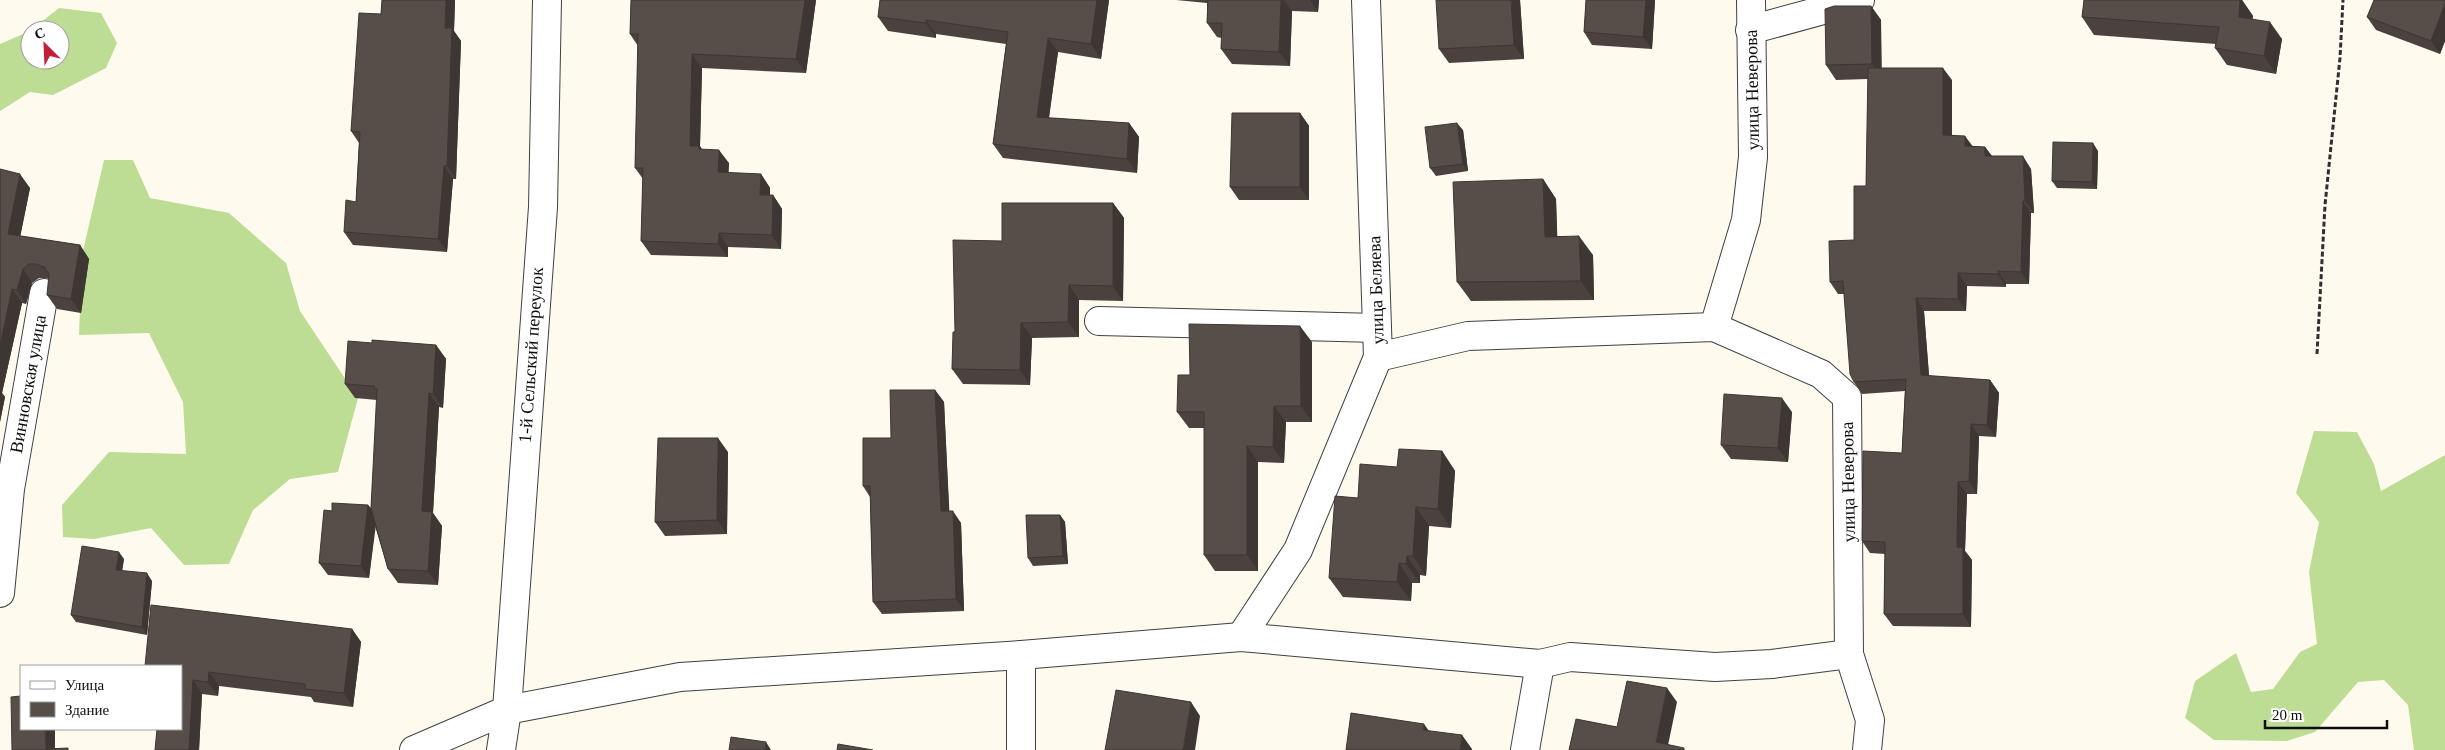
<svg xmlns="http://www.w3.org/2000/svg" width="2445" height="750" viewBox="0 0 2445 750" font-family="'Times New Roman',serif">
  <rect width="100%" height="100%" fill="#fffaee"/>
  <!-- forest -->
  <g fill="#bddd94">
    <path d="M59 8 101 13 117 43 106 68 53 95 30 92 0 111V44L30 31V60H60V30H31Z"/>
    <path d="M104 160H133L150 198 229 213 286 263 300 311 358 398 338 472 290 479 253 510 229 564 184 565 151 528 94 539 63 537 62 505 109 452 186 454 183 402 149 333 79 335 82 255Z"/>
    <path d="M2314 431 2357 432 2374 464 2381 491 2445 455V750H2414L2408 705 2384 680 2358 682 2315 732 2287 741 2214 740 2185 718 2195 681 2236 653 2251 692 2273 689 2300 652 2317 644 2309 572 2319 522 2296 493Z"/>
  </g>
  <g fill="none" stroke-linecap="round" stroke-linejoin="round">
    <!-- minor casing -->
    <g stroke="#404040" stroke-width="30">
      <g id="minor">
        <path d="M1750 30 1860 0"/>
        <path d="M1099 321 1377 328"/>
        <path d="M1714 327 1746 220 1753 157 1751 0"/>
        <path d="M0 593 10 489 44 293"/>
        <path d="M1241 637 1298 550 1378 357 1366 0"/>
        <path d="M1849 654 1870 720 1867 750"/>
        <path d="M414 750 507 710 680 677 1021 655 1241 637 1540 664 1570 657 1715 667 1772 664 1849 654 1847 397 1821 374 1714 327 1468 336 1378 357"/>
        <path d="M501 750 507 710 543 207 547 0"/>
        <path d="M1021 750V655"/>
        <path d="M1525 750 1540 664"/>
      </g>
    </g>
    <!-- path -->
    <path stroke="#2f2f2f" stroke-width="3" stroke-dasharray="5 2.5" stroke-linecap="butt" d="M2317 354 2325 205 2340 58 2343 0"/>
    <!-- minor -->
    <use href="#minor" stroke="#fff" stroke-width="28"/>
  </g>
  <!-- wall -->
  <g fill="#4b423f">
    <path d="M382 0H455L454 31 461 41 456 179H453L447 252 353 245 344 232 356 202 359 143 351 131 381 14Z"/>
    <path d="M631 0H816L806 73 702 68 700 146 701 149 729 163 728 173 761 174 770 188V195H773L782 209 781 249 728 247V257L651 255 641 241 643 179 635 168 638 46 630 34Z"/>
    <path d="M880 0H1109L1101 59 1058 52 1049 118 1129 123 1139 137 1137 173 1003 158 993 144 1006 44 936 34V38L888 31 878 17Z"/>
    <path d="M1176 0H1319L1318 12 1292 11 1290 66 1232 64 1221 49 1222 38 1217 37 1207 23V3Z"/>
    <path d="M1520 0 1524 59 1449 63 1439 49Z"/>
    <path d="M1586 0H1655L1652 49 1592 45 1584 32Z"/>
    <path d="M2084 0H2242L2253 16 2252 19 2282 39 2276 74 2227 65 2215 48 2216 44 2094 35 2082 17Z"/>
    <path d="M2445 0V41L2440 54 2376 30 2367 17Z"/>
    <path d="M1871 6 1881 20V68L1952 80V136L1972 146 1985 147 1992 156 2031 169 2034 213H2031L2029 284H2006V287L1967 286 1966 311H1924L1929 376 1990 380 1999 393 1996 437 1979 436 1977 494H1967L1965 551 1972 560 1971 627 1893 626 1884 614 1885 554 1870 553 1862 541 1902 453 1905 391 1862 394 1854 382 1844 294H1838L1830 282 1854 240 1866 186 1868 79 1836 80 1826 65Z"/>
    <path d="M1300 113 1309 126V200H1239L1230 187Z"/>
    <path d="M1463 130 1468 171 1436 176 1430 168Z"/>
    <path d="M2098 151 2097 189 2057 188 2052 181Z"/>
    <path d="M0 169 30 188 20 236 80 245 89 259 81 313 57 309 47 295 49 279 46 278H39L32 283 26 304 22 303 2 393 5 397 0 422Z"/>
    <path d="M1543 179 1556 199 1557 236 1593 255 1594 300 1471 301 1457 282Z"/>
    <path d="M1113 203 1124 218 1123 301 1079 300V337L1032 338 1030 385 963 384 952 369 955 332 1002 241Z"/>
    <path d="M1312 342V422H1286L1284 463 1258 462V571H1215L1204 555V428H1189L1177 412 1190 375Z"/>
    <path d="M372 343 436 345 446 359 443 408 439 407 433 513 442 526 438 585 398 583 388 569 375 526 369 578 328 575 319 563 368 505 371 508 377 400 355 398 345 384Z"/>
    <path d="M935 390 944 402 949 511 961 523 964 611 882 614 873 602 870 497 863 486Z"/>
    <path d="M1792 412 1788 462 1731 459 1721 445Z"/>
    <path d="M1442 451 1455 471 1451 528 1429 526 1426 576 1420 575V583H1412L1411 601 1343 597 1329 578 1358 498 1397 467Z"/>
    <path d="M728 452 727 534 665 536 655 522Z"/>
    <path d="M1060 515 1065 522 1068 564 1033 566 1028 558Z"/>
    <path d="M124 559 122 571 152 581 147 635 76 622 71 615Z"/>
    <path d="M352 629 361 642 353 707 314 702 311 697 219 686 218 696 202 694 199 750H155L181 666Z"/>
  </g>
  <!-- shaded-wall -->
  <g fill="#3d3633">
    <path d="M446 0H455L454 31 461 41 456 179 447 166 445 28Z"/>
    <path d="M805 0H816L806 73 796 59Z"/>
    <path d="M1097 0H1109L1101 59 1091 44Z"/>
    <path d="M1281 0H1284L1292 11 1290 66 1279 52Z"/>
    <path d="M1310 0H1319L1318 12Z"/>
    <path d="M1511 0H1520L1524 59 1514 45Z"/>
    <path d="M1646 0H1655L1652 49 1643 37Z"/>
    <path d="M2240 0H2242L2253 16 2251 34 2239 17Z"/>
    <path d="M2445 4V41L2440 54 2431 41Z"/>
    <path d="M1871 6 1881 20 1882 79 1872 64Z"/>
    <path d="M926 20 936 34V38L926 23Z"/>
    <path d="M2270 22 2282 39 2276 74 2264 56Z"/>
    <path d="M1048 38 1058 52 1047 131 1037 117Z"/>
    <path d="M692 54 702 68 700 146 709 160 690 146Z"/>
    <path d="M1943 68 1952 80V147L1943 135Z"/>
    <path d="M1300 113 1309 126V200L1300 187Z"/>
    <path d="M1129 123 1139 137 1137 173 1127 159Z"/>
    <path d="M1457 123 1463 130 1468 171 1463 164Z"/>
    <path d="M1965 136 1974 148 1965 146Z"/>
    <path d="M2093 143 2098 151 2097 189 2092 182Z"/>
    <path d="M1985 147 1994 159 1985 156Z"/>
    <path d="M719 150 729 163 728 186 718 172Z"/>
    <path d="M2023 156 2031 169 2034 213 2025 201Z"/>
    <path d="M444 166 453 179 447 252 438 239Z"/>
    <path d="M20 174 30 188 18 248 8 234Z"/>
    <path d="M761 174 770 188V209L760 195Z"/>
    <path d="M1543 179 1556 199 1558 256 1545 237Z"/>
    <path d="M773 195 782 209 781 249 772 235Z"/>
    <path d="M2023 201 2031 213 2029 284 2021 272Z"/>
    <path d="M1113 203 1124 218 1123 301 1113 286Z"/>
    <path d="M719 233 728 247V257L718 244Z"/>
    <path d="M1579 236 1593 255 1594 300 1581 281Z"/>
    <path d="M80 245 89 259 81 313 71 299Z"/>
    <path d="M23 269 32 283 26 304 17 290Z"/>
    <path d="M1998 271 2006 284V287L1998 274Z"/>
    <path d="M1958 273 1967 286 1966 311 1958 299Z"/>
    <path d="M1069 285 1079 300V337L1068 322Z"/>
    <path d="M12 289 22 303 2 393 5 397 0 422V346Z"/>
    <path d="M1916 298 1924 311 1930 388 1921 375Z"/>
    <path d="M1021 323 1032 338 1030 385 1020 370Z"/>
    <path d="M1300 326 1312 342V422L1301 406Z"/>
    <path d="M436 345 446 359 443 408 433 394Z"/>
    <path d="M1990 380 1999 393 1996 437 1987 425Z"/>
    <path d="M935 390 944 402 950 524 941 511Z"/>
    <path d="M429 393 439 407 433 513 442 526 438 585 428 571 422 511Z"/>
    <path d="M1782 398 1792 412 1788 462 1778 448Z"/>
    <path d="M1274 406 1286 422 1284 463 1273 447Z"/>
    <path d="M1971 424 1979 436 1977 494 1969 481Z"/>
    <path d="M718 438 728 452 727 534 717 520Z"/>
    <path d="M1247 446 1258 462V571L1247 555Z"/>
    <path d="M1442 451 1455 471 1451 528 1438 509Z"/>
    <path d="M1958 482 1967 494 1965 551 1972 560 1971 627 1963 614 1957 547Z"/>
    <path d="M368 505 377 517 369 578 361 566Z"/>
    <path d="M1416 507 1429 526 1426 576 1413 556Z"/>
    <path d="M953 511 961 523 964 611 956 599Z"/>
    <path d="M1060 515 1065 522 1068 564 1063 556Z"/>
    <path d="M119 552 124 559 121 577 116 570Z"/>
    <path d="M1407 556 1420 575V583L1406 564Z"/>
    <path d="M1399 563 1412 583 1411 601 1397 582Z"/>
    <path d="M147 573 152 581 147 635 142 627Z"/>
    <path d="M352 629 361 642 353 707 344 693Z"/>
    <path d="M209 672 219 686 218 696 208 682Z"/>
    <path d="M193 680 202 694 199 750H189Z"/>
    <path d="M1667 688 1677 702 1667 750 1656 742Z"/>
    <path d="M1191 702 1200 716 1195 750H1183Z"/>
    <path d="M1424 724 1434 738 1423 730Z"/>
    <path d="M45 729H55V750L46 749Z"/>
    <path d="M1462 735 1472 749V750H1460Z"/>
    <path d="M766 742 771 750H765Z"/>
  </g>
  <!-- building -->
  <g fill="#574d49" stroke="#3d3633">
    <path d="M382 0H446L445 28H452L447 166H444L438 239 344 232 346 200 356 202 360 132 351 131 359 13 381 14Z"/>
    <path d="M631 0H805L796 59 692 54 690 146H699V149L719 150 718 172 761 174 760 195H773L772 235 719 233 718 244 641 241 643 168H635L638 34H630Z"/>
    <path d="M880 0H1097L1091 44 1048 38 1037 117 1129 123 1127 159 993 144 1008 32 926 20V23L878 17Z"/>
    <path d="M1208 0H1281L1279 52 1221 49 1222 23H1207Z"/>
    <path d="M1436 0H1511L1514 45 1439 49Z"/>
    <path d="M1586 0H1646L1643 37 1584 32Z"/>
    <path d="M2084 0H2240L2239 17 2270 22 2264 56 2215 48 2219 27 2082 17Z"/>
    <path d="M2374 0H2445V4L2431 41 2367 17Z"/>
    <path d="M1834 6H1871L1872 64 1826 65 1825 9Z"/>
    <path d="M1868 68H1943V135L1965 136V146L1985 147V156H2023L2025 201H2023L2021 272 1998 271V274L1958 273V299L1916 298 1921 375 1990 380 1987 425 1971 424 1969 481 1958 482 1957 547 1963 548V614H1884L1885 542 1862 541 1863 451 1902 453 1906 379 1854 382 1850 374 1843 281 1830 282 1829 241 1854 240V186H1866Z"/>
    <path d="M1232 113H1300V187H1230Z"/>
    <path d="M1457 123 1463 164 1430 168 1425 127Z"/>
    <path d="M2053 142 2093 143 2092 182 2052 181Z"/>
    <path d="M0 169 20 174 8 234 80 245 71 299 47 295 49 274 44 267 36 264H29L23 269 17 290 12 289 0 346Z"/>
    <path d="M1543 179 1545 237 1579 236 1581 281 1457 282 1453 182Z"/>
    <path d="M1002 203H1113V286L1069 285 1068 322 1021 323 1020 370 952 369 953 332H955L953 240 1002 241Z"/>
    <path d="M1189 324 1300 326 1301 406H1274L1273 447 1247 446V555H1204V412H1177L1178 375H1190Z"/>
    <path d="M372 340 436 345 433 394 429 393 422 511 432 512 428 571 388 569 371 508 377 389H374V386L345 384 348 341 372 343Z"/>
    <path d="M890 390H935L941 511H953L956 599 873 602 870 486H863V438H891Z"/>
    <path d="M1724 394 1782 398 1778 448 1721 445Z"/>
    <path d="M658 438H718L717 520 655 522Z"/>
    <path d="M1399 449 1442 451 1438 509 1416 507 1413 556H1407L1406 564 1399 563 1397 582 1329 578 1335 496 1358 498 1360 464 1397 467Z"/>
    <path d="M332 503 368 505 361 566 319 563 324 510 332 511Z"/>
    <path d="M1026 515H1060L1063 556 1028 558Z"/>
    <path d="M82 546 119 552 116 570 147 573 142 627 71 615Z"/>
    <path d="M151 605 352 629 344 693 305 689V684L209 672 208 682 193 680 189 750H155L157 729H181V666H145Z"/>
    <path d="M1627 681 1667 688 1656 742 1684 748V750H1569L1576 719 1617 727Z"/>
    <path d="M1116 690 1191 702 1183 750H1105Z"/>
    <path d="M21 696V729H45L46 749 68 748V750H12L11 697Z"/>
    <path d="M1351 713 1424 724 1423 730 1462 735 1460 750H1346Z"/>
    <path d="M731 737 766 742 765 750H729Z"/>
    <path d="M838 744 873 750H837Z"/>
  </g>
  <g text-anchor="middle" stroke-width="5" stroke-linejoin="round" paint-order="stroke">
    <!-- street labels -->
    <g font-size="18" fill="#0d0d0d" stroke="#fff">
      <text transform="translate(1752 90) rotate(-91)" y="6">улица Неверова</text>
      <text transform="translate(1376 290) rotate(-92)" y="6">улица Беляева</text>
      <text transform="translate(531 355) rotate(-86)" y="6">1-й Сельский переулок</text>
      <text transform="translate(28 384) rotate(-80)" y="6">Винновская улица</text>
      <text transform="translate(1848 482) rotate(-91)" y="6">улица Неверова</text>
    </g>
  </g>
  <!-- legend -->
  <rect x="20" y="665" width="162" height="65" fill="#ffffff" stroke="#9e9e9e"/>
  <rect x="30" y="681" width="25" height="8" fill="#ffffff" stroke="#9e9e9e"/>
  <text x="65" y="690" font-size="15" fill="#0d0d0d">Улица</text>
  <rect x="30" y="702" width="25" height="15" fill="#574d49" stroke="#9e9e9e"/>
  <text x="65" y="715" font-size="15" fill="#0d0d0d">Здание</text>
  <!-- north arrow -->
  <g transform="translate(45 45) rotate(336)"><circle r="24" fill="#ffffff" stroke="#9e9e9e"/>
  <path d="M0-4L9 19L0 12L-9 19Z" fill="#c41f3a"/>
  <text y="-8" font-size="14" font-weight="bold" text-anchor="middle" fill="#0d0d0d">С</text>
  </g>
  <!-- scale -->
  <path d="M2265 720v8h122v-8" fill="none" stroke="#0d0d0d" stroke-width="2.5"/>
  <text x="2272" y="720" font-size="15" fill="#0d0d0d" stroke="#ffffff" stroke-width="4" paint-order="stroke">20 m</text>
</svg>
